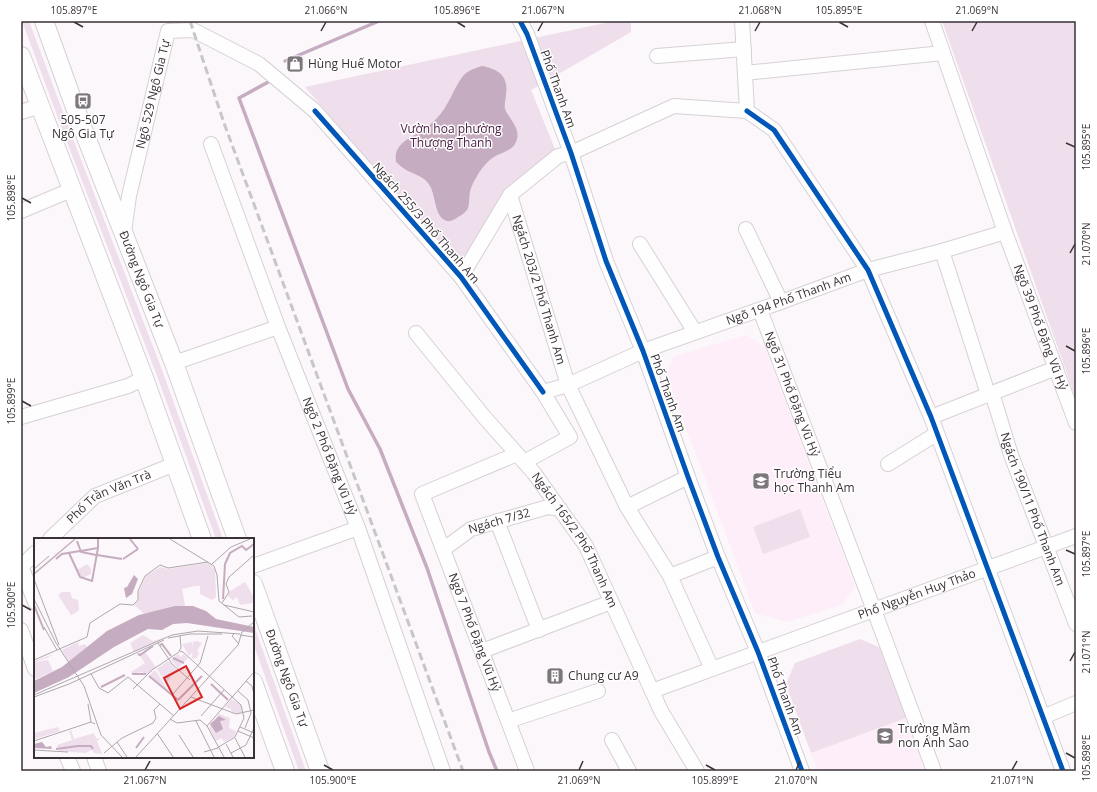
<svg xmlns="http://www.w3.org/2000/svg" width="1097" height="792" viewBox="0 0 1097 792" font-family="'Open Sans',sans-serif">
  <rect width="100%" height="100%" fill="#fcf7fa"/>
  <!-- built -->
  <g fill="#feeef9">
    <path d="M746 335 765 347 855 586 842 605 787 622 755 613 667 376 672 357Z"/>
    <path d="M906 718 925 771H818L811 753Z"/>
  </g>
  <!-- green -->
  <g fill="#efdeeb">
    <path d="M22 21H29L70 131 162 370 223 539H216L156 373 64 134Z"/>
    <path d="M614 21H631V32L531 90 555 149 502 196 460 268 305 87Z"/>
    <path d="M942 21H1076V399Z"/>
    <path d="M800 509 810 537 763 554 753 527Z"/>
    <path d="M253 623 306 771H299L253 643Z"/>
    <path d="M860 639 881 648 906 718 811 753 786 684 795 663Z"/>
  </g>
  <!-- water -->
  <path fill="#c6acc0" d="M482 66C498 69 509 76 506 94 506 99 504 104 505 109 509 119 520 127 517 139 514 152 500 152 491 159 485 164 480 170 476 178 474 181 471 187 470 192 468 204 472 210 458 217 455 219 451 222 447 221 434 217 436 196 430 186 426 178 417 175 408 171 404 169 400 166 396 162 393 142 412 138 426 128 430 125 434 121 437 118 449 106 453 89 463 76 468 70 476 68 482 66Z"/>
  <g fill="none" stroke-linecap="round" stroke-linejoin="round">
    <!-- stream -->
    <g stroke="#c6acc0" stroke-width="3.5">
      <path d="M285 61 379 21"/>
      <path d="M272 80 239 98 348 389 380 449 427 568 489 752 497 771"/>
    </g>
    <!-- minor casing -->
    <g stroke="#d6d1d5" stroke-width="16">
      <g id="minor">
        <path d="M520 21 527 34 571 153 606 261 643 351 688 477 718 557 758 652 802 771"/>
        <path d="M742 21 747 111"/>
        <path id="s1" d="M932 21 1005 232 1076 423"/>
        <path d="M657 56 744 49"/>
        <path d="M745 73 943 53"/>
        <path d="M747 111 774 130 868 270 931 417 1063 771"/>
        <path d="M21 112 40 106"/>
        <path id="s2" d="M211 144 278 327 358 528 443 771"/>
        <path id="s3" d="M510 195 568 385 627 507 670 576 712 669"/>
        <path d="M21 211 71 190"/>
        <path d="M746 229 781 302"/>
        <path id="s4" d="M124 232 129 196 168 31 193 30 259 64 315 111 461 277 543 392 570 437 524 462"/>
        <path d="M640 244 695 332"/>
        <path d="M942 251 988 394"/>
        <path d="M461 277 510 195 558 156 571 153 674 106 747 111"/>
        <path id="s5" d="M760 310 874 610 934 771"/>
        <path id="s6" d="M416 333 485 418 534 473 586 546 652 691 661 711 697 771"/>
        <path d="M174 363 278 327"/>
        <path id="s7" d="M543 392 568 385 643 351 781 302 868 270 942 251 1005 232"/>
        <path id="s8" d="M992 393 1011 455 1076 624"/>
        <path d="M21 417 128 386 144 378"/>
        <path d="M931 417 1056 368"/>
        <path id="s9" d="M517 454 422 494 527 771"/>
        <path d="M888 464 936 434"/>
        <path d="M627 507 688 477"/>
        <path d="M497 521 539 630"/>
        <path id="s10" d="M50 539 95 496 175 464"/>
        <path id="s11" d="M444 549 471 529 548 507 560 509"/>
        <path d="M21 566 35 602"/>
        <path d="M253 566 358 528"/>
        <path d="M21 567 35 553"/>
        <path d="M670 576 718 557"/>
        <path d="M21 630 35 669"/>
        <path d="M482 651 611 602"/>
        <path id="s12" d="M652 691 1076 536"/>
        <path d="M1043 717 1076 703"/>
        <path d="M508 721 598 691"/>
        <path d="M612 740 629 771"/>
        <path d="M67 757 73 771"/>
        <path d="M94 757 99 771"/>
      </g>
    </g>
    <!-- major casing -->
    <g stroke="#d6d1d5" stroke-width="20">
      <g id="major">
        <path id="s13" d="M44 21 81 124 174 363 237 539"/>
        <path d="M21 56 144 378 202 539"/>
        <path id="s14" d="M253 584 320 771"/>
        <path d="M253 682 285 771"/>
      </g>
    </g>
    <!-- minor -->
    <use href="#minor" stroke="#fffefe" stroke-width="14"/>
    <!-- major -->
    <use href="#major" stroke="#fffefe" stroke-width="18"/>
    <!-- rail -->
    <path stroke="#c8c7c8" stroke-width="3" stroke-dasharray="8 4" stroke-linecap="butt" d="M190 21 224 123 463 771"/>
    <!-- cycleway casing -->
    <g stroke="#fff" stroke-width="8">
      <g id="cycleway">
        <path d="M520 21 527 34 571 153 606 261 643 351 688 477 718 557 758 652 802 771"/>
        <path d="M315 111 461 277 543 392"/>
        <path d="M747 111 774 130 868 270 931 417 1063 771"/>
      </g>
    </g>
    <!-- cycleway -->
    <use href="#cycleway" stroke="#0057b8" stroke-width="5"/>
  </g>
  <!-- ticks -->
  <path fill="none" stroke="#393237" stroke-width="1.5" d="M74 22 83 27M457 22 465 27M839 22 848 27M321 31 326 22M538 31 543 22M755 31 760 22M972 31 977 22M1066 143 1075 147M22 198 31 203M1070 253 1075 244M1066 346 1075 351M22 401 31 406M1066 550 1075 554M22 605 31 610M1070 661 1075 652M1066 753 1075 758M324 765 333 770M706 765 715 770M145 770 150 761M579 770 583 761M796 770 800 761M1012 770 1017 761"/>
  <!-- icons -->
  <defs>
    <g id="shop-square" transform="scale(0.9)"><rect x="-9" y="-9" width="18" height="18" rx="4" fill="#7d777b" stroke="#fff"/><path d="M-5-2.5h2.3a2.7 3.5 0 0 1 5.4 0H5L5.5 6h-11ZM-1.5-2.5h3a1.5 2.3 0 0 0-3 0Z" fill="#fff"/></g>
    <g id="bus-square" transform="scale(0.9)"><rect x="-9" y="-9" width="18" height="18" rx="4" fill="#7d777b" stroke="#fff"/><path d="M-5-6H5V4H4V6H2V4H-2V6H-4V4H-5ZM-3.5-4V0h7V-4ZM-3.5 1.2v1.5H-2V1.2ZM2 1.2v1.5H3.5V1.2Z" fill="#fff"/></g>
    <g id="school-square" transform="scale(0.9)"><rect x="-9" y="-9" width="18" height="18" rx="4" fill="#7d777b" stroke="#fff"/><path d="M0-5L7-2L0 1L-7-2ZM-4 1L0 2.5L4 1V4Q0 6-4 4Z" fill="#fff"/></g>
    <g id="building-square" transform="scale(0.9)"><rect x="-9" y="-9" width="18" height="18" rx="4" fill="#7d777b" stroke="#fff"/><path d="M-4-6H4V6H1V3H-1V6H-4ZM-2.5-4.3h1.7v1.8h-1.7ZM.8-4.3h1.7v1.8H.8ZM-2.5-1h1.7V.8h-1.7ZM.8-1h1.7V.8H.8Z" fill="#fff"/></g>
  </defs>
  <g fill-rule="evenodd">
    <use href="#shop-square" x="295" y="64"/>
    <use href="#bus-square" x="83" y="101"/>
    <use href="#school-square" x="761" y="481"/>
    <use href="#building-square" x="555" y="676"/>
    <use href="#school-square" x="885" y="736"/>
  </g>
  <g text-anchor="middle" stroke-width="3" stroke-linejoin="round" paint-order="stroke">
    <!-- poi labels -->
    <g font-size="12" fill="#393237" stroke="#fff" text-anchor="start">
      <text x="308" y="68">Hùng Huế Motor</text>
      <text x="83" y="124" text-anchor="middle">505-507<tspan x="83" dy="14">Ngô Gia Tự</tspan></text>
      <text x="774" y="478">Trường Tiểu<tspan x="774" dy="14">học Thanh Am</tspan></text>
      <text x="568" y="680">Chung cư A9</text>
      <text x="898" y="733">Trường Mầm<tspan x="898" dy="14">non Ánh Sao</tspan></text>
    </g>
    <!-- street labels -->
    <g font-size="12" fill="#393237" stroke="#fff">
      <text transform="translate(558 89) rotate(70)" y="4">Phố Thanh Am</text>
      <text dy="4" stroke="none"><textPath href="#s4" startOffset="141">Ngõ 529 Ngô Gia Tự</textPath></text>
      <text transform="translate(426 223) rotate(49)" y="4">Ngách 255/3 Phố Thanh Am</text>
      <text dy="4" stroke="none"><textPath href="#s13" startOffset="276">Đường Ngô Gia Tự</textPath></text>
      <text dy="4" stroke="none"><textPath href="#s3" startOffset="99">Ngách 203/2 Phố Thanh Am</textPath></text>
      <text dy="4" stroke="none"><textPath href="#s7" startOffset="263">Ngõ 194 Phố Thanh Am</textPath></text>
      <text dy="4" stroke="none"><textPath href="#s1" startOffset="325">Ngõ 39 Phố Đặng Vũ Hỷ</textPath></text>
      <text transform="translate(668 393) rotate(70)" y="4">Phố Thanh Am</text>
      <text dy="4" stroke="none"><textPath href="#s5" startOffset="90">Ngõ 31 Phố Đặng Vũ Hỷ</textPath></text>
      <text dy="4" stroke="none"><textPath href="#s2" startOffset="334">Ngõ 2 Phố Đặng Vũ Hỷ</textPath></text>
      <text dy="4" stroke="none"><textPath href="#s10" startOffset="74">Phố Trần Văn Trà</textPath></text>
      <text dy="4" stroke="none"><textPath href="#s8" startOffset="123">Ngách 190/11 Phố Thanh Am</textPath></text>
      <text dy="4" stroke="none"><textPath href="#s11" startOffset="63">Ngách 7/32</textPath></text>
      <text dy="4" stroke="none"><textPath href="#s6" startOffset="262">Ngách 165/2 Phố Thanh Am</textPath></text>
      <text dy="4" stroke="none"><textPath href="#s12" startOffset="282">Phố Nguyễn Huy Thảo</textPath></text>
      <text dy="4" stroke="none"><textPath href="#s9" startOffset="251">Ngõ 7 Phố Đặng Vũ Hỷ</textPath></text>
      <text dy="4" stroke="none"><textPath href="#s14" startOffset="100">Đường Ngô Gia Tự</textPath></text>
      <text transform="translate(785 696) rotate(70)" y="4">Phố Thanh Am</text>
    </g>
    <!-- park labels -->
    <g font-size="12" fill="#471a40" stroke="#fff">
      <text x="451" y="133">Vườn hoa phường<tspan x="451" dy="14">Thượng Thanh</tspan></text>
    </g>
  </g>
  <!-- overview -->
  <g transform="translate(34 538)">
    <rect width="220" height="220" fill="#fcf7fa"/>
    <path d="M175 25 181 32 182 59 178 62 166 56V48H161L148 51 151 68 110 76 100 66 104 63 105 53 112 38 126 29 133 31ZM53 26 57 31V36L47 41 43 32ZM211 44 220 59 218 65 206 67 203 59 199 62 194 58 195 54ZM28 54H36L38 60 44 62 45 72 41 75 37 77 26 60 24 57ZM109 97 119 103 132 99 100 114 96 105ZM163 103 168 105 163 113 165 115 163 120 158 121 159 104ZM44 104 45 108 51 106 53 109 35 124 28 112ZM158 104 159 113 155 118 148 106ZM111 114 122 129 113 137 108 134 98 136 97 134 111 125 106 118ZM20 116 13 120 1 124 14 122 19 133 0 142V123ZM144 116 147 119 149 116 154 120 144 130 137 122ZM134 123 143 132 132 145 123 131ZM120 133H122L137 157 115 138ZM198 161 207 167 208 174 203 176 197 173V169L196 171 191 169ZM185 176 196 180 195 190 202 193 201 198 190 204 188 200 182 203 175 190ZM24 189 26 193 1 201 0 195ZM37 192 40 201 60 195 62 200 66 201 63 203 68 216 60 215 58 212 51 215 25 213 23 207 38 202 35 193Z" fill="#efdeeb"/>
    <path d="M40 1H42L0 37V35ZM100 37 104 41 98 56 92 60 90 50 93 49ZM141 68H159L172 73 182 81 220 89V95L153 85 139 86 128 92 114 91 80 109 35 139 0 155V143L28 129 73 93 105 77ZM185 178 192 182 186 183 189 191 182 195 176 186ZM8 204 12 209 17 208 18 211 0 210V206Z" fill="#c6acc0"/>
    <path fill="none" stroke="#c6acc0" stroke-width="2" d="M96 1 104 11M43 3 47 14 62 17M47 13 64 10V1M35 15 42 30M63 17 88 21M22 21 28 16 46 13M89 21 104 11M42 30 46 39 58 43 64 10M189 61 191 26 196 15 208 8 212 12 220 6M0 67 10 92M126 107 128 106 137 118M104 116 106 117 119 108M139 120 150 125M98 136H112M115 138 144 162M177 146 194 162M67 149 91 137M144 162 168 138M102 210 110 199M22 211 44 208H57L59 211"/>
    <path fill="none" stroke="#aea8ac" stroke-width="1" d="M136 1 180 28 183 37 185 63 205 79 218 78M178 26 197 9 216 1M0 31 15 18M0 41 25 107M0 61 22 105 50 148 67 197 88 219M188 65 195 54 192 46 195 39 220 17V13M190 67 220 74M10 89 23 112M200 96 198 98 204 105M206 97 220 99M146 98 147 110 145 113 149 114M134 100 156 96H188M124 105 138 126 156 142M149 114 207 167 210 180 201 199 183 210M0 122 53 99 56 85 86 66 99 67 104 62V53L111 38 126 27 134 30 174 24M57 136 65 150 74 155 94 139 140 178M212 143 218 148 220 156M99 151 118 132 145 114M204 153 214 162 217 175 211 190M139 156 166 125 174 98M0 157 138 97 164 93 206 96M0 159 35 146 130 102M157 159 202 176 220 172M54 166 57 184 61 186M167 178 190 152M136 181 143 185 166 182M166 182 173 188 190 219M162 183 180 219M173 188 220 134M206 189 220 195M204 193 220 200M123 195 139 219M145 197 159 219M201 200 211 219M0 203 57 184M83 204 93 219M192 206 199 219M0 212 34 214M170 214 184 210M70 215 88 200 119 185 122 180 120 172 126 166M197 215 212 207 220 190M102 219 204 107 208 94 220 84"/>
    <path fill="#d62828" fill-opacity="0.15" stroke="#d62828" stroke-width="2" d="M152 128 168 159 146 171 130 140Z"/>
    <rect width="220" height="220" fill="none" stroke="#393237" stroke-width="2"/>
  </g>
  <!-- border -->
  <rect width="1097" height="792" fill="none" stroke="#ffffff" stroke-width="44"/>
  <rect x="22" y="22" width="1053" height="748" fill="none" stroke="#393237" stroke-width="1.5"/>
  <g font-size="10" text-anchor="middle" fill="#393237">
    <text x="74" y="14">105.897°E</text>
    <text x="326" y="14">21.066°N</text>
    <text x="457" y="14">105.896°E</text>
    <text x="543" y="14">21.067°N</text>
    <text x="760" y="14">21.068°N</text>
    <text x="839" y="14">105.895°E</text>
    <text x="977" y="14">21.069°N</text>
    <text transform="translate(1086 147) rotate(-90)" y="4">105.895°E</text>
    <text transform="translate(11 198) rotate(-90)" y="4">105.898°E</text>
    <text transform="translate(1086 244) rotate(-90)" y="4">21.070°N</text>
    <text transform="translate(1086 351) rotate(-90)" y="4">105.896°E</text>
    <text transform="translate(11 401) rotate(-90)" y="4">105.899°E</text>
    <text transform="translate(1086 554) rotate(-90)" y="4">105.897°E</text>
    <text transform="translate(11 605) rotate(-90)" y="4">105.900°E</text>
    <text transform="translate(1086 652) rotate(-90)" y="4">21.071°N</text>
    <text transform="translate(1086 758) rotate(-90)" y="4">105.898°E</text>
    <text x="145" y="784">21.067°N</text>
    <text x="333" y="784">105.900°E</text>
    <text x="579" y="784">21.069°N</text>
    <text x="715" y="784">105.899°E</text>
    <text x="796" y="784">21.070°N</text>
    <text x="1012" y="784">21.071°N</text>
  </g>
</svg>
